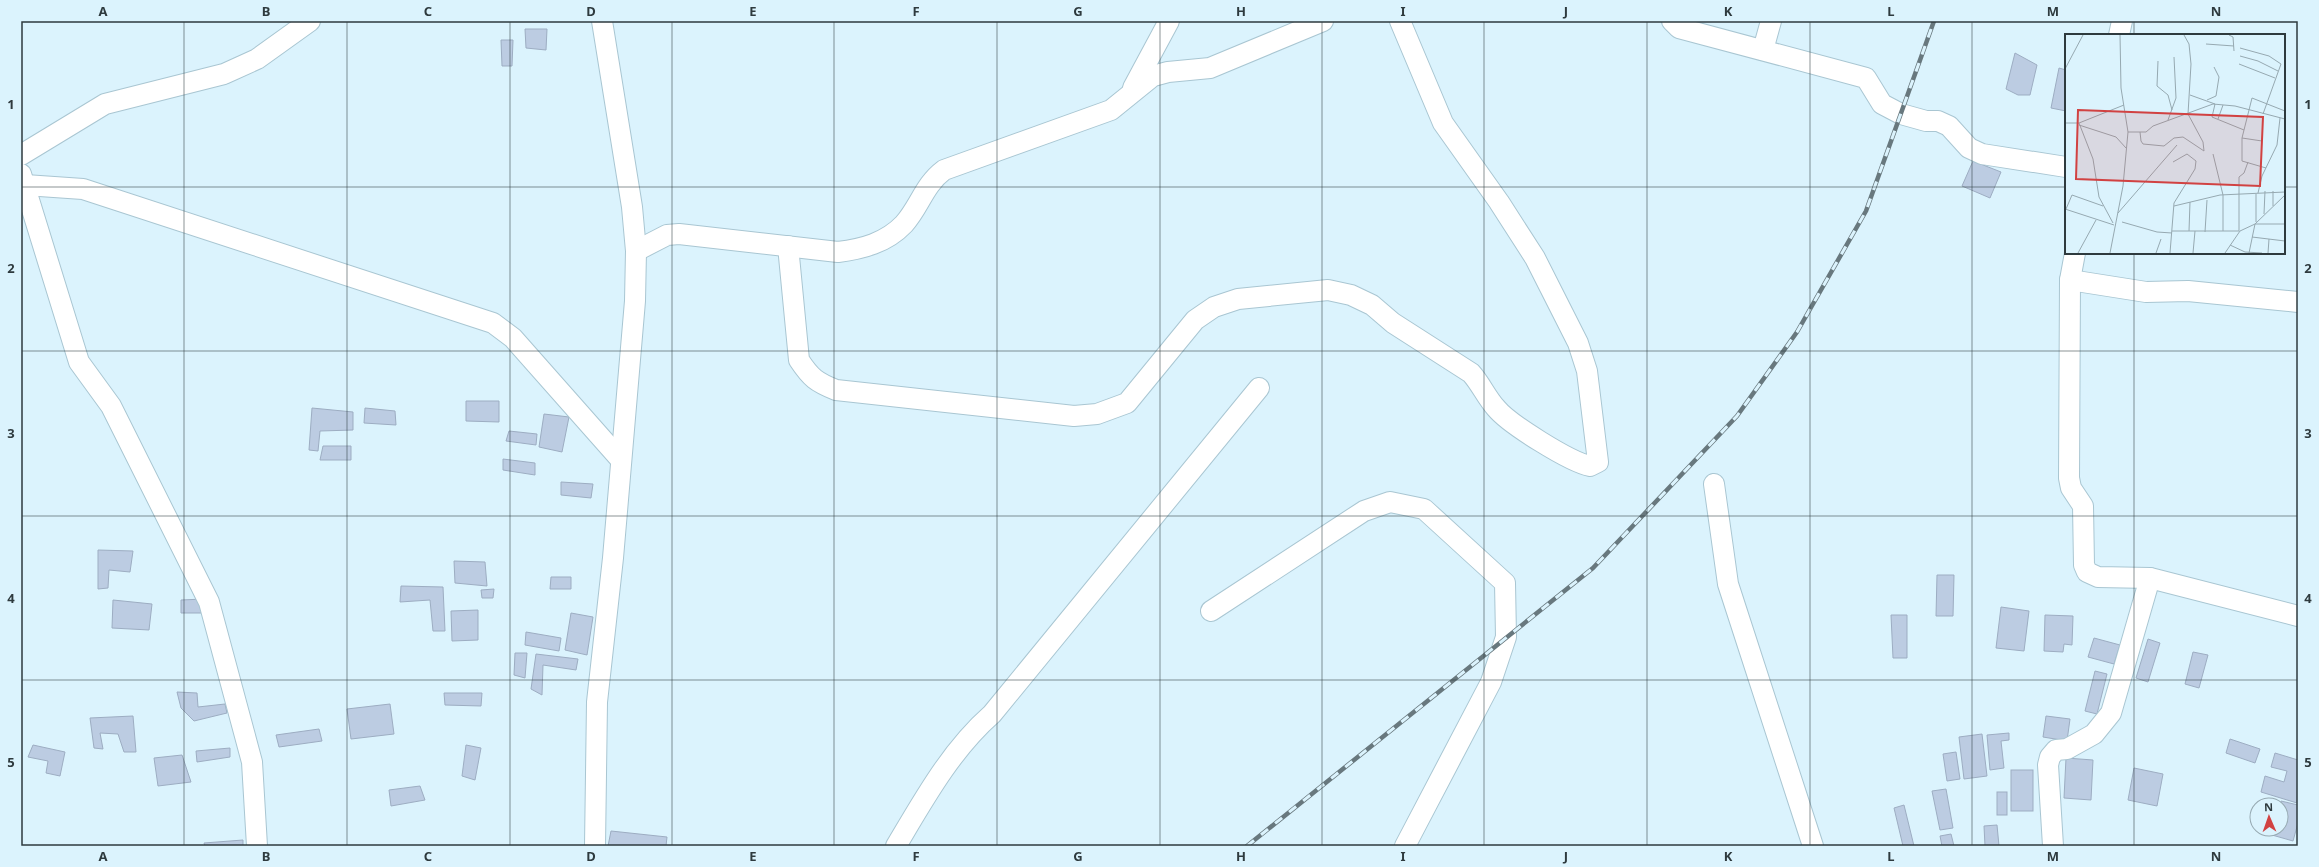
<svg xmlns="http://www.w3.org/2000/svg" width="2319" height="867" viewBox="0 0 2319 867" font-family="'Noto Sans',sans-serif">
  <rect width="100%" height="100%" fill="#dbf3fd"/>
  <!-- building -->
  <g fill="#bccce2" stroke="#9dadc2">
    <path d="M525 29H547L546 50 526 48Z"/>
    <path d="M501 40H513L512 66H502Z"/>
    <path d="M2015 53 2037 65 2030 95H2018L2006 89Z"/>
    <path d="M2059 68 2066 70V111L2051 108Z"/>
    <path d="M1973 161 2001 172 1990 198 1962 186Z"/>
    <path d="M466 401H499V422L466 421Z"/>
    <path d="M312 408 353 412V430L320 431 318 451 309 450Z"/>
    <path d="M365 408 395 411 396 425 364 423Z"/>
    <path d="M544 414 569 417 562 452 539 447Z"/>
    <path d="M509 431 537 434 536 445 506 441Z"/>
    <path d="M323 446H351V460H320Z"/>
    <path d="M503 459 535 463V475L503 470Z"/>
    <path d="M561 482 593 484 591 498 561 495Z"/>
    <path d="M98 550 133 551 130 572 109 570 108 588 98 589Z"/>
    <path d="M454 561 485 562 487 586 455 583Z"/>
    <path d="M1937 575H1954L1953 616H1936Z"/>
    <path d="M551 577H571V589H550Z"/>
    <path d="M401 586 443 587 445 631H433L430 600 400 602Z"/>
    <path d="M494 589 493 598H482L481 590Z"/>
    <path d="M204 599V613H181V600Z"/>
    <path d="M113 600 152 604 149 630 112 628Z"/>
    <path d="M2001 607 2029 611 2024 651 1996 648Z"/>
    <path d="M478 610V640L452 641 451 611Z"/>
    <path d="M571 613 593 617 587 655 565 650Z"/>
    <path d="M1891 615H1907V658H1893Z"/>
    <path d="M2045 615 2073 616 2072 645 2064 644 2063 652 2044 651Z"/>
    <path d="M526 632 561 638 559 651 525 645Z"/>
    <path d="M2094 638 2120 645 2114 664 2088 657Z"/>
    <path d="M2148 639 2160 643 2148 682 2136 678Z"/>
    <path d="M2193 652 2208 655 2199 688 2185 684Z"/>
    <path d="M515 653H527L525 678 514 675Z"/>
    <path d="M536 654 578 659 576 670 543 665 542 695 531 689Z"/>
    <path d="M2095 671 2107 674 2097 714 2085 711Z"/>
    <path d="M177 692 197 693 198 707 225 704 227 713 194 721 181 708Z"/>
    <path d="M444 693H482L481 706 445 705Z"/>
    <path d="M390 704 394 734 351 739 347 709Z"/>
    <path d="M133 716 136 752H124L118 734 100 733 103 749 94 748 90 718Z"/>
    <path d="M2046 716 2070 719 2067 741 2043 737Z"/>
    <path d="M319 729 322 741 279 747 276 735Z"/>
    <path d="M2009 733V740L2001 741 2004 768 1990 770 1987 735Z"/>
    <path d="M1982 734 1987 776 1964 779 1959 737Z"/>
    <path d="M2230 739 2260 749 2255 763 2226 753Z"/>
    <path d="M33 745 65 752 60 776 46 773 48 761 28 757Z"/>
    <path d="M466 745 481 748 475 780 462 776Z"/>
    <path d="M230 748V757L197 762 196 751Z"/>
    <path d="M1956 752 1960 779 1947 781 1943 754Z"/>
    <path d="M2275 753 2298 760 2297 803 2261 792 2265 776 2284 782 2287 771 2271 767Z"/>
    <path d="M182 755 191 782 158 786 154 758Z"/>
    <path d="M2066 758 2093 760 2091 800 2064 798Z"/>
    <path d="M2134 768 2163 774 2157 806 2128 800Z"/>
    <rect x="2011" y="770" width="22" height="41"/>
    <path d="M420 786 425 800 391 806 389 790Z"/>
    <path d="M1946 789 1953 828 1940 830 1932 791Z"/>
    <rect x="1997" y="792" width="10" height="23"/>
    <path d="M2281 801 2298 805V823L2293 841 2272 835 2274 829H2281Z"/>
    <path d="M1904 805 1914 846H1903L1894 808Z"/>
    <path d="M1997 825 1999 846H1985L1984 826Z"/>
    <path d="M611 831 667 837 666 846H608Z"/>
    <path d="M1951 834 1954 846H1942L1940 836Z"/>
    <path d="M243 840V846H205L204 843Z"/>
  </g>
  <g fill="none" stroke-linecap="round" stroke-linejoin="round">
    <!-- minor casing -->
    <g stroke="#a9c6d2" stroke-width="22">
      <g id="minor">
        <path d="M1672 21 1679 28 1866 78 1882 104 1901 114 1926 121H1938L1949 126 1969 148 1982 154 2066 167"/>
        <path d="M2119 35 2122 21"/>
        <path d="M1763 50 1771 21"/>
        <path d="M1133 88 1169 21"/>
        <path d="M21 155 105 104 224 74 257 59 310 21"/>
        <path d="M21 174 79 362 111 406 209 602 252 762 257 846"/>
        <path d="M25 185 83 189 493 323 513 338 620 459"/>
        <path d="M788 246 799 360C811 378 816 382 836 390L1074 416 1097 414 1127 403 1195 320 1214 307 1238 299 1328 290 1351 295 1372 305 1393 323 1471 373C1481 384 1486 397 1496 408 1509 424 1570 462 1590 466L1598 462 1587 371 1578 343 1535 258 1499 202 1443 123 1400 21"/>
        <path d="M636 251 667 235 679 234 838 252C862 249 886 243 904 224 920 206 924 185 944 170L1111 110 1153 76 1168 72 1210 68 1323 21"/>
        <path d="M2075 253 2070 280 2069 478 2071 488 2083 506 2084 565 2087 572 2098 577 2150 578 2298 616"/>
        <path d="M2070 280 2146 292 2188 291 2298 302"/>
        <path d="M1714 484 1728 584 1813 846"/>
        <path d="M1211 611 1364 511 1390 502 1424 509 1505 583 1506 637 1491 682 1405 846"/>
        <path d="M595 846 597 702 613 558 635 301 636 251 632 207 602 21"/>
        <path d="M896 846C924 799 951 750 992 714L1259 388"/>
        <path d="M2053 846 2048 765 2050 757 2056 750 2067 749 2094 734 2111 713 2150 578"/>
      </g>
    </g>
    <!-- minor -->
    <use href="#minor" stroke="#fff" stroke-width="20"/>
    <!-- rail casing -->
    <g stroke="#68787e" stroke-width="4.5">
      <path id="rail" d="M1247 846 1593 568 1737 416 1797 332 1866 211 1934 21"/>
    </g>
    <!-- rail -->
    <use href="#rail" stroke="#dbf3fd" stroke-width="3" stroke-dasharray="9" stroke-linecap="butt"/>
  </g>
  <!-- grid -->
  <path fill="none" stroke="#2e3a3e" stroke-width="1" stroke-opacity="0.55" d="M184 21V846M347 21V846M510 21V846M672 21V846M834 21V846M997 21V846M1160 21V846M1322 21V846M1484 21V846M1647 21V846M1810 21V846M1972 21V846M2134 21V35M21 187H2066M2284 187H2298M2134 253V846M21 351H2298M21 516H2298M21 680H2298"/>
  <!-- overview -->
  <g transform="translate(2065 34)">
    <rect width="220" height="220" fill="#dbf3fd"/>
    <path fill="none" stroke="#96a9b1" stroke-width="1" d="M164 1 168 3 169 17M141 10 169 12M175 14 204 22 216 30 198 80M175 22 193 27 213 37M93 27 92 52 103 61 107 76M174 30 210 44M0 35 18 1M125 61 150 70 147 83 179 96M142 66 151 62 154 43 149 33M153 85 158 71M103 86 111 64 109 23M0 89H14L28 125 34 163 48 189M14 89 59 71M14 91 51 103 61 114M63 98H81L88 92 148 70 170 72 220 85M75 98 76 107 78 110 99 112 109 104 118 103 139 117 138 108 123 80 126 30 124 10 119 1M177 104 197 107M148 120 158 161V197M201 134 177 127V104L187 64 220 77M193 159 197 142 212 111 215 84M109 172 155 161 220 158M208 172V157M0 175 49 191M1 175 7 161 38 172M53 179 112 111M199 180 200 157M57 188 92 198 107 199M191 188V160M107 197H174M124 197 125 168M174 197V143L179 139 183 128M140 198 142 166M187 203 220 207M165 211 180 218 197 219M13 219 31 186M45 219 58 152 63 98 56 54 55 1M91 219 96 205M105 219 109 169 130 135 131 127 122 120 108 128M128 219 130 197M160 219 175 197 190 190 220 161M184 219 190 190H220M203 219 204 205"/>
    <path fill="#d14242" fill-opacity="0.15" stroke="#d14242" stroke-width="2" d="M13 76 198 83 195 152 11 145Z"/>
    <rect width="220" height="220" fill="none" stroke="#2e3a3e" stroke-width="2"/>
  </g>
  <!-- border -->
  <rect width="2319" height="867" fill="none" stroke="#dbf3fd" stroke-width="44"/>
  <!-- north arrow -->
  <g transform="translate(2269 817) rotate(358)"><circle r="19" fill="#dbf3fd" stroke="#96a9b1"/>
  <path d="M0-3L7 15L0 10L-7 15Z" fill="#d14242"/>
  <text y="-6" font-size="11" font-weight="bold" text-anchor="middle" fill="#2e3a3e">N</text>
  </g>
  <rect x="22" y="22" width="2275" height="823" fill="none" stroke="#2e3a3e" stroke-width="1.5"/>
  <g font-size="13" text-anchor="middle" font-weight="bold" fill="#2e3a3e">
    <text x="103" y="16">A</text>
    <text x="266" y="16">B</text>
    <text x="428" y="16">C</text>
    <text x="591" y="16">D</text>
    <text x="753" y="16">E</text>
    <text x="916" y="16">F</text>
    <text x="1078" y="16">G</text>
    <text x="1241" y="16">H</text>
    <text x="1403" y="16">I</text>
    <text x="1566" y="16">J</text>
    <text x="1728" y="16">K</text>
    <text x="1891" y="16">L</text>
    <text x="2053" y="16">M</text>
    <text x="2216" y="16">N</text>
    <text x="11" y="109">1</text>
    <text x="2308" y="109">1</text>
    <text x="11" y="273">2</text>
    <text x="2308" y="273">2</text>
    <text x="11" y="438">3</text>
    <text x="2308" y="438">3</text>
    <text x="11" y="603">4</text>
    <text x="2308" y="603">4</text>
    <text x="11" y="767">5</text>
    <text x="2308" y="767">5</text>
    <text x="103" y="861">A</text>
    <text x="266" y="861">B</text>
    <text x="428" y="861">C</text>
    <text x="591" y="861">D</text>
    <text x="753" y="861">E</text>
    <text x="916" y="861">F</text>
    <text x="1078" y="861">G</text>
    <text x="1241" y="861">H</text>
    <text x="1403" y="861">I</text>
    <text x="1566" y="861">J</text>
    <text x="1728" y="861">K</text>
    <text x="1891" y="861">L</text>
    <text x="2053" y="861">M</text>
    <text x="2216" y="861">N</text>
  </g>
</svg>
